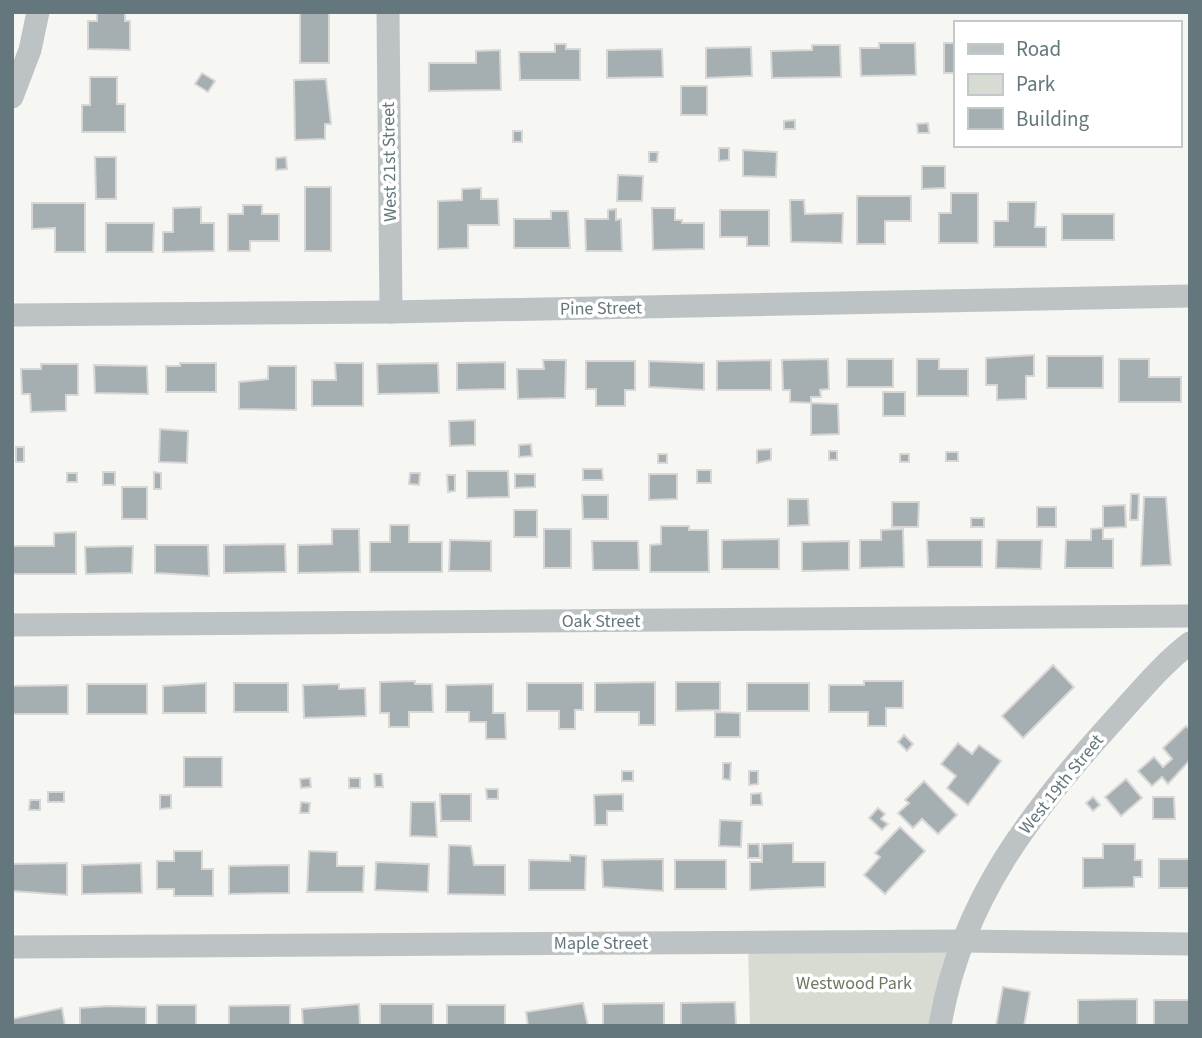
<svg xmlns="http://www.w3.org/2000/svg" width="1202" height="1038" viewBox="0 0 1202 1038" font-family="'Source Sans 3',sans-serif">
  <rect width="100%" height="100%" fill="#f6f6f3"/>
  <!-- green -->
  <path fill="#d7dbd2" d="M961 941 940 1026H750L748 942Z"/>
  <!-- building -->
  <g fill="#a5afb2" stroke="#d8d7d6" stroke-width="2">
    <path d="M97 12H125V21H130V50L88 49V21H97Z"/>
    <rect x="300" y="12" width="29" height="51"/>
    <path d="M879 43H915L916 75 861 76 860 48H879Z"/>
    <rect x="944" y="43" width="11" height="30"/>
    <path d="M555 44H566V49H580V80H520L519 52H555Z"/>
    <path d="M812 45H840L841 77 772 78 771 51 812 50Z"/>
    <path d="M751 47 752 76 706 78V48Z"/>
    <path d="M662 49 663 77 607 78V50Z"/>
    <path d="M500 50 501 90 429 91V63H476V51Z"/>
    <path d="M202 73 215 81 208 92 195 84Z"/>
    <path d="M90 77H117V104H125V132H82V105H90Z"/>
    <path d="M326 79 331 124H325V139L295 140 294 80Z"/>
    <rect x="681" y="86" width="26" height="29"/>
    <path d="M795 120V129H784V121Z"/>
    <path d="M928 123 929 133H918L917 124Z"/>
    <rect x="513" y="131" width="9" height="11"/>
    <path d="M719 148H729V160L719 161Z"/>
    <path d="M743 150 777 152 776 177 743 176Z"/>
    <path d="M649 152H658L657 162H649Z"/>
    <path d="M95 157H116V199H96Z"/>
    <path d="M286 157 287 169 276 170V158Z"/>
    <path d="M922 166H945V188L922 189Z"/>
    <path d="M618 175 643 176 642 201H617Z"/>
    <rect x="305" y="187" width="26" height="64"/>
    <path d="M481 188V199H498L499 225H468V248L438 249V201L462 200V189Z"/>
    <path d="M951 193H978V243H939V213H951Z"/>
    <path d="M857 196H911V221H885V244H857Z"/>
    <path d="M790 200H804L805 214 843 213 842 243 791 242Z"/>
    <path d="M1008 202H1036L1035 227H1046V247H994V221H1008Z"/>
    <path d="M32 203H85V252H55V228L32 229Z"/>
    <path d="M243 205H262V214H279V241H250V251H228V214H243Z"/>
    <path d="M201 207V223H214V251L163 252V232H173V208Z"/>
    <path d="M652 208H675V220H682V223H704V249L653 250Z"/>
    <path d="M616 209V220L621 219 622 251H586L585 219H608V210Z"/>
    <path d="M720 210H769V246H747V237H720Z"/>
    <path d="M551 211H568L570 248H514V219H551Z"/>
    <rect x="1062" y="214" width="52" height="26"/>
    <path d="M106 223H154L153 252H106Z"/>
    <path d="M1034 355V376H1026V399L997 400V385H986V358Z"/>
    <rect x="1047" y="356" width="56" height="32"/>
    <path d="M828 359 829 389 820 390 821 397H811V403L790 402V390H783L782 360Z"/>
    <rect x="847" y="359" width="46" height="28"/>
    <path d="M917 359H939V369H968V396H917Z"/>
    <path d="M1119 359H1149V377H1181V402H1119Z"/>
    <path d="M543 360H566L565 398 518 399 517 369H544Z"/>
    <path d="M771 360V390H717V361Z"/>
    <path d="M586 361H635V390H625V406H596V389H586Z"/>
    <path d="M649 361 704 363V390L649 387Z"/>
    <path d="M505 362V389L457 390V363Z"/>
    <path d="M180 363H216V392H166V366H180Z"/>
    <path d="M335 363H363V406H312V380H336Z"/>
    <path d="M438 363 439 393 378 394 377 364Z"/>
    <path d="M41 364H78V395H66V411L31 412 30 394H22L21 369H41Z"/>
    <path d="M94 365 147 366 148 394 95 393Z"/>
    <path d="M268 366H296V410L239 409V382L268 379Z"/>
    <rect x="883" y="392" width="22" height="24"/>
    <path d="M811 403 838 404 839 434 811 435Z"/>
    <path d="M475 420V445L450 446 449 421Z"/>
    <path d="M160 429 188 431 187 463 159 462Z"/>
    <path d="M531 444 532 456 519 457V445Z"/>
    <rect x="16" y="447" width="8" height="15"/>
    <path d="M771 449V460L757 463V450Z"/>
    <rect x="829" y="451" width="8" height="9"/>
    <rect x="946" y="452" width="12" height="9"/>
    <rect x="658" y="454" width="9" height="9"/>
    <rect x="900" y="454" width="9" height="8"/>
    <path d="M583 469H602L603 480H583Z"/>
    <rect x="697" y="470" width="14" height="13"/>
    <path d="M467 471H508L509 497 467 498Z"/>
    <rect x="103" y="472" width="12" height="13"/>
    <path d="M154 472 161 473V489H154Z"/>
    <rect x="67" y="473" width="10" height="9"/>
    <path d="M410 473H420L419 485 409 484Z"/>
    <path d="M515 474H535V487L515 488Z"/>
    <path d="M649 474H677V499L649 500Z"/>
    <path d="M447 475H455V491L448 492Z"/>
    <rect x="122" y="487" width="25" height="32"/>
    <path d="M1131 494H1139L1138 520H1130Z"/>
    <path d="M582 495H608V519H583Z"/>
    <path d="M1144 497H1166L1171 565 1141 566Z"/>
    <path d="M788 499H808L809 525 788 526Z"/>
    <path d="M892 502H919L918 527H892Z"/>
    <path d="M1125 505 1126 527 1103 528V506Z"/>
    <rect x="1037" y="507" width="19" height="20"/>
    <rect x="514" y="510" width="23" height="27"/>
    <rect x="971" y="518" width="13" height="9"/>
    <path d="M390 525H409V542H442V572H370V542H390Z"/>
    <path d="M661 526H689V530H708L709 572H650V545L661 544Z"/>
    <path d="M1103 528V539H1113V568H1065L1066 540H1091V529Z"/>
    <path d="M332 529H359L360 572 298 573V545L332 544Z"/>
    <rect x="544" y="529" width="27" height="39"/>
    <path d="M903 529 904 567 860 568V540H881V530Z"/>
    <path d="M76 532V574H12V546H54V533Z"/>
    <path d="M779 539V569H722V540Z"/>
    <path d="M450 540 491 541V571H449Z"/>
    <path d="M927 540H982V567H928Z"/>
    <path d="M997 540H1042L1041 569 996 568Z"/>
    <path d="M592 541H638L639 570H593Z"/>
    <path d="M849 541V570L802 571V542Z"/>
    <path d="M285 544 286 572 224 573V545Z"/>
    <path d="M155 545H208L209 576 155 573Z"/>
    <path d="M133 546 132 573 86 574 85 547Z"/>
    <path d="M1053 665 1074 687 1023 738 1002 716Z"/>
    <path d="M415 681V684H432L433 712H409V727H389V713H380V682Z"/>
    <path d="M864 681H903V708H886V726H868V712H829V685H864Z"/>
    <path d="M655 682V725H639V712H595V683Z"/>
    <path d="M676 682H720V710L676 711Z"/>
    <path d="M206 683V713H163V686Z"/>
    <rect x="234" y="683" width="54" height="29"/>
    <path d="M527 683H583V710H575V729H559V711H527Z"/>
    <rect x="747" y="683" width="62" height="28"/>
    <rect x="87" y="684" width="60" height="30"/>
    <path d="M339 684V689L365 688 366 716 304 718 303 685Z"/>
    <path d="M493 684V713H505L506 739H486V722H469V712H446V685Z"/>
    <path d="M68 685V714H12V686Z"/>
    <path d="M715 712 740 713V737H715Z"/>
    <path d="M1186 726 1190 730V760L1168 784 1162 777 1152 786 1138 771 1154 757 1163 767 1172 759 1163 748Z"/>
    <path d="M904 735 913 744 907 751 898 742Z"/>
    <path d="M958 743 972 754 979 745 1001 761 968 805 947 788 956 776 941 764Z"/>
    <rect x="184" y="757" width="38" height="30"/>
    <path d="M723 763H731L730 780 723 779Z"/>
    <rect x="622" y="771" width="11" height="10"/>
    <path d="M749 771H758V784L749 785Z"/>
    <path d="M374 774H382L383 787H375Z"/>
    <path d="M310 778 311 787 301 788 300 779Z"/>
    <rect x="349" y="778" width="11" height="10"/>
    <path d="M1126 779 1142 798 1121 816 1105 797Z"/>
    <path d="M924 781 957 815 938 834 922 819 913 828 898 813 909 803 905 800Z"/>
    <path d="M486 789H498V799H487Z"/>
    <rect x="48" y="792" width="16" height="10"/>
    <path d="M761 793 762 805H751V794Z"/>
    <path d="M440 794H471V821H441Z"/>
    <path d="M623 794V811H607V825H595L594 795Z"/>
    <path d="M160 795H171V808L160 809Z"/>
    <path d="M1093 797 1100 805 1093 811 1086 803Z"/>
    <path d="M1153 797H1174L1175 819H1153Z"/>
    <path d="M30 800H40V810H29Z"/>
    <path d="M301 802 310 803 309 813H300Z"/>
    <path d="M411 802H435L437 837 410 836Z"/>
    <path d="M878 808 885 814 881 819 888 824 882 830 869 818Z"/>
    <path d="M720 820 742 821 741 847 719 846Z"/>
    <path d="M900 827 925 851 885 894 864 875 880 857 875 853Z"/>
    <path d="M793 843V862H825V887L750 890V862H762V844Z"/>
    <path d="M748 844H759L760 858H748Z"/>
    <path d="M1103 844H1135V860H1142V877H1134V887L1083 888V858H1103Z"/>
    <path d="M449 845 471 846 474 865H505V895L448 894Z"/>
    <path d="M174 851H202V869H213V896H174V889H157V861H174Z"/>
    <path d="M309 851 337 852V866H364L363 892H307Z"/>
    <path d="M570 855 586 856 585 890H529V860L570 861Z"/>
    <path d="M663 859V891L603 887 602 860Z"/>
    <rect x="1159" y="859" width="31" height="29"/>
    <rect x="675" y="860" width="51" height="29"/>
    <path d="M376 862 429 864 428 892 375 890Z"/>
    <path d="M67 863V895L12 891V864Z"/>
    <path d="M141 863 142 893 82 894V865Z"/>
    <path d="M289 865V893L229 894V866Z"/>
    <path d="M1003 987 1030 992 1024 1026H996Z"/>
    <path d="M1137 999V1026H1078V1000Z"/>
    <rect x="1154" y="1000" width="36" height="26"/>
    <path d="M735 1002 736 1026H681V1003Z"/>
    <path d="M583 1003 588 1026H528L526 1012Z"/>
    <path d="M664 1003V1026H603V1004Z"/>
    <path d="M359 1004 360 1026H303L302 1009Z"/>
    <rect x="380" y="1004" width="53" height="22"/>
    <rect x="157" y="1005" width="39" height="21"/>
    <path d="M290 1005V1026H229V1006Z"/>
    <rect x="447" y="1005" width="58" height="21"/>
    <path d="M109 1006 146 1007V1026H80V1008Z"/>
    <path d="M62 1008 65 1026H12V1019Z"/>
  </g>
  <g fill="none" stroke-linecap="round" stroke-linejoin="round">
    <!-- minor -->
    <g stroke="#bdc3c5" stroke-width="23">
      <path d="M388 12 391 312"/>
      <path d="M12 97 30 50 38 12"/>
      <path d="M12 315 391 312 1190 296"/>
      <path d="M12 625 1190 616"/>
      <path d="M12 947 961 941 1190 944"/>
      <path d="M940 1026C960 902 1032 810 1115 719 1139 693 1161 665 1190 643"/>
    </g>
  </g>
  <g text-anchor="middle" stroke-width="7" stroke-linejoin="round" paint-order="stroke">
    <!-- street labels -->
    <g font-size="18" fill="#63777c" stroke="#fff">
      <text transform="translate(389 162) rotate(-91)" y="6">West 21st Street</text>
      <text transform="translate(601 308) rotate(-1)" y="6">Pine Street</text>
      <text x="601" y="627">Oak Street</text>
      <text transform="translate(1061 784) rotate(-51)" y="6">West 19th Street</text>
      <text x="601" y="949">Maple Street</text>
    </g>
    <!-- park labels -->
    <g font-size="18" fill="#6e7a65" stroke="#fff">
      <text x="854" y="989">Westwood Park</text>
    </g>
  </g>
  <!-- border -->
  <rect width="1202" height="1038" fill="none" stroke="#63777c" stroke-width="28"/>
  <!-- legend -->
  <rect x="954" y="21" width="228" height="126" fill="#ffffff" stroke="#c1c9cb" stroke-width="2"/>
  <rect x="968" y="44" width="35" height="10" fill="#bdc3c5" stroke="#c1c9cb" stroke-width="2"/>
  <text x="1016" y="56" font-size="21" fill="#63777c">Road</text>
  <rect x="968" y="74" width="35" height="21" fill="#d7dbd2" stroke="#c1c9cb" stroke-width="2"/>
  <text x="1016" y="91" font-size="21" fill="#63777c">Park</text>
  <rect x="968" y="108" width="35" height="21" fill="#a5afb2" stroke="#c1c9cb" stroke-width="2"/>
  <text x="1016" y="126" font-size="21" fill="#63777c">Building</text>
</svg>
